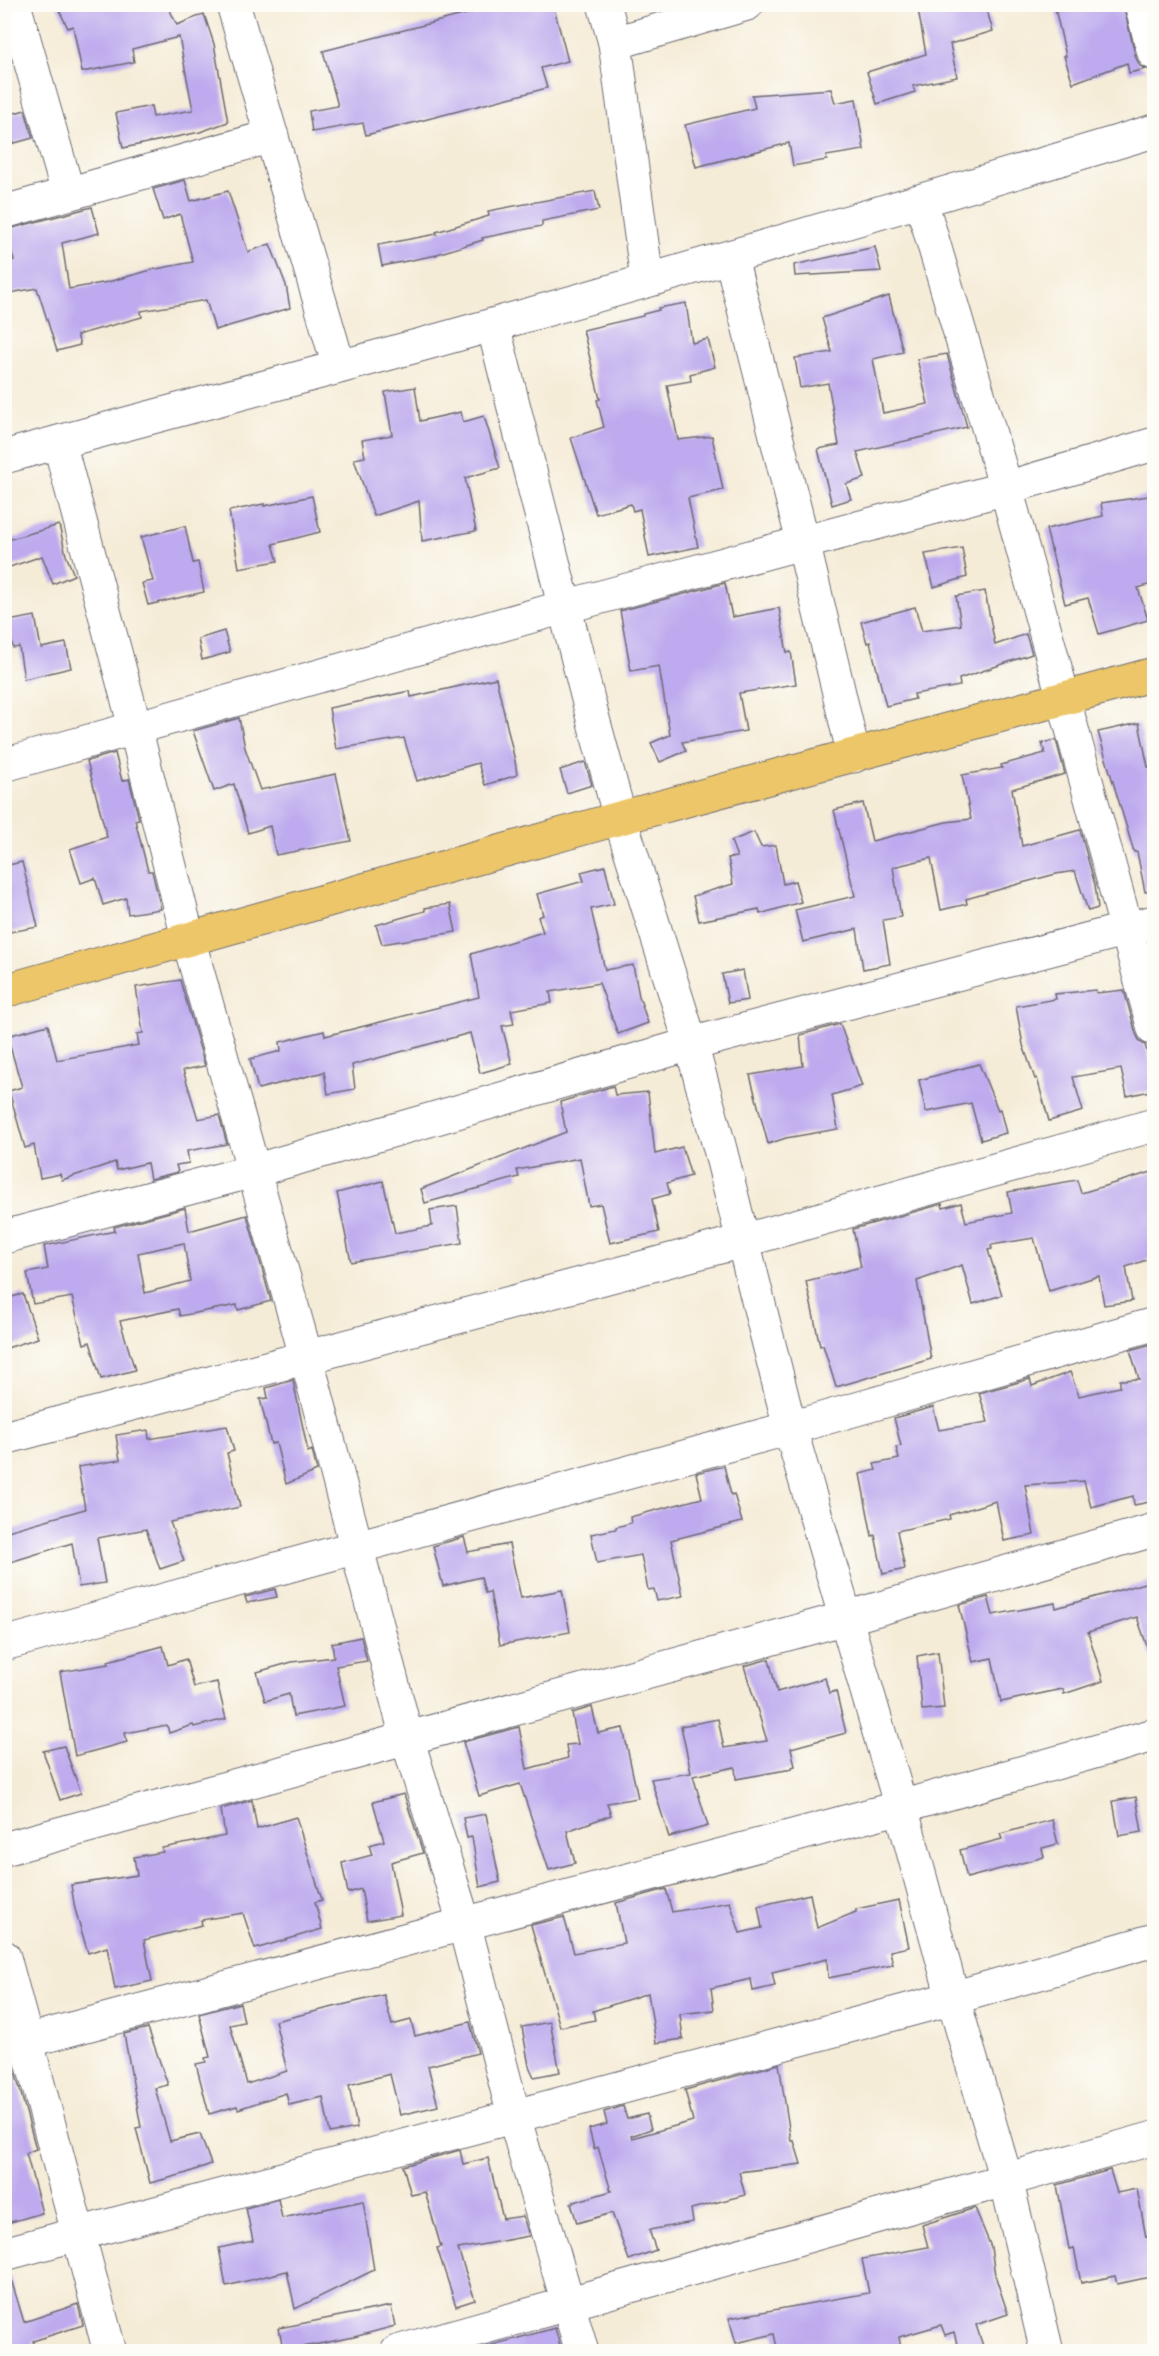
<svg xmlns="http://www.w3.org/2000/svg" width="1159" height="2356" viewBox="0 0 1159 2356" font-family="Vollkorn,serif">
  <rect width="100%" height="100%" fill="#fdfcf7"/>
  <filter id="ink" filterUnits="userSpaceOnUse"><feTurbulence type="fractalNoise" baseFrequency=".0167" numOctaves="2"/><feDisplacementMap in="SourceGraphic" scale="12" xChannelSelector="R" yChannelSelector="G"/><feConvolveMatrix kernelMatrix="1 2 1 2 8 2 1 2 1" color-interpolation-filters="sRGB"/></filter>
  <filter id="wash" filterUnits="userSpaceOnUse"><feTurbulence type="fractalNoise" baseFrequency=".008" numOctaves="4" result="noise"/><feDisplacementMap in="SourceGraphic" scale="24" xChannelSelector="R" yChannelSelector="G"/><feGaussianBlur stdDeviation="1.35" result="paint"/><feColorMatrix in="noise" values="0 0 0 0 0 0 0 0 0 0 0 0 0 0 0 0 0 1.4 0 .05"/><feComposite in="paint" operator="in"/></filter>
  <g filter="url(#wash)">
    <rect width="100%" height="100%" fill="#f5ecd7"/>
    <g id="blocks">
      <!-- building -->
      <g fill="#beaaee" fill-rule="evenodd">
        <path d="M56 4H167L177 25 204 14 214 44 228 122 200 132 123 148 116 113 151 106 153 117 193 110 179 37 132 49 134 62 82 72 73 26 68 28Z"/>
        <path d="M493 4H553L568 61 541 68 547 88 366 135 363 123 312 132 309 111 338 106 323 51 474 12 473 10Z"/>
        <path d="M917 4H985L993 31 950 44 957 77 913 86 915 92 877 104 867 72 926 54Z"/>
        <path d="M1054 4H1123L1136 58 1140 66 1146 69 1129 73 1127 63 1073 83 1064 56H1066Z"/>
        <path d="M831 89 835 103 856 99 864 150 826 156 827 160 793 166 789 143 696 167 685 125 755 108 752 95Z"/>
        <path d="M25 110 33 138 4 146V116Z"/>
        <path d="M185 180 191 201 228 191 248 252 270 244 286 285 290 308 215 330 206 300 141 311 142 317 77 335 80 345 57 351 37 288 4 294V262L14 260 5 230 92 207 99 233 62 243 69 289 108 282 151 270 193 262 180 214 163 220 153 189Z"/>
        <path d="M595 191 599 210 542 221V226L482 238 483 240 437 254V255L382 266 378 245 437 234 436 232 489 216 488 211Z"/>
        <path d="M875 247 881 271 795 276 794 265Z"/>
        <path d="M889 296 903 352 873 359 883 413 928 404 917 359 947 354 967 427 857 452 865 478 846 484 851 499 832 505 818 449 839 445 828 383 800 388 795 358 832 352 822 318Z"/>
        <path d="M686 303 692 343 708 339 715 367 690 374 691 381 667 385 678 440 712 436 723 490 688 498 698 547 649 557 640 509 633 511 631 504 596 514 571 438 604 427 597 400 600 399 583 330 643 316V314L659 310 658 308Z"/>
        <path d="M415 387 420 421 461 412 463 422 484 416 500 468 465 478 476 531 422 541 419 501 374 516 354 459 365 457 362 440 392 435 385 392Z"/>
        <path d="M1155 495V583L1138 588 1148 620 1099 634 1088 598 1065 604 1046 529 1103 516 1101 503Z"/>
        <path d="M312 496 320 532 273 544 278 561 239 568 229 511 264 504V506Z"/>
        <path d="M59 525 66 555 74 575 53 584 42 556 4 569V541Z"/>
        <path d="M185 526 193 563 198 562 204 592 148 605 142 583 153 581 141 537Z"/>
        <path d="M962 548 967 577 934 587 925 554Z"/>
        <path d="M725 583 732 617 779 608 787 653 791 652 796 684 739 693 746 731 682 742 686 751 660 762 651 743 670 735 659 666 631 671 620 611Z"/>
        <path d="M985 591 995 645 1026 634 1032 654 959 679 960 686 914 694 915 699 886 706 870 642 867 643 861 622 915 607 922 631 961 625 956 596Z"/>
        <path d="M35 616 41 648 66 643 71 668 24 679 19 647 13 648 8 621Z"/>
        <path d="M224 631 230 652 202 660 198 639Z"/>
        <path d="M496 678 515 761 517 775 485 785 478 763 417 781 404 738 336 749 329 708 410 691 411 697Z"/>
        <path d="M239 718 245 748 260 790 336 774 351 841 276 855 270 826 248 833 234 784 214 791 193 731Z"/>
        <path d="M1139 723 1148 767 1155 765V891L1145 892 1137 852H1134L1098 732Z"/>
        <path d="M1056 740 1065 774 1012 789 1022 846 1080 830 1095 885 1098 908 1088 911 1075 871 1056 874 1022 883 966 899 967 904 941 910 931 858 893 867 901 917 883 920 890 964 863 969 857 929 803 942 795 910 855 896 834 810 863 803 872 841 946 822 971 819 962 775 1002 768 1001 765 1045 753 1042 743Z"/>
        <path d="M115 753 122 781 129 779 139 819 135 820 148 871H152L161 909 128 914 126 898 103 905 95 878 81 883 70 849 107 837 87 761Z"/>
        <path d="M585 762 592 785 567 793 560 770Z"/>
        <path d="M754 832 761 847 776 845 783 884 795 881 801 902 760 914 759 909 699 921 693 896 733 884 728 858 737 857 731 841Z"/>
        <path d="M22 862 38 927 10 932 4 903V866Z"/>
        <path d="M605 866 614 904 591 909 605 970 633 965 639 996 648 1023 618 1034 599 983 550 992 552 1003 511 1010 514 1024 502 1026 512 1064 480 1073 470 1033 352 1065 355 1089 328 1094 324 1072 258 1089 250 1059 281 1051 280 1042 324 1031 325 1036 479 997 471 954 543 932 538 917 543 915 537 894 584 881 581 872Z"/>
        <path d="M450 904 456 932 382 944 376 925 425 911V908Z"/>
        <path d="M743 970 748 1000 728 1003 722 974Z"/>
        <path d="M180 980 205 1066 183 1070 198 1119 219 1115 227 1144 187 1151 189 1163 176 1165 178 1172 150 1179 147 1163 117 1170 115 1162 62 1180 60 1174 40 1178 34 1145 25 1148 9 1091 22 1087 7 1036 48 1025 57 1060 139 1045 137 1034 143 1033 136 987Z"/>
        <path d="M1096 990 1097 993 1124 990 1136 1034 1140 1042 1145 1045 1154 1072 1155 1090 1127 1096 1121 1069 1073 1077 1083 1111 1049 1121 1037 1078 1035 1079 1023 1045 1016 1006 1056 999 1055 994Z"/>
        <path d="M840 1024 862 1086 832 1095 838 1129 786 1138 768 1144 750 1075 803 1066 800 1035Z"/>
        <path d="M979 1064 998 1110 1000 1109 1006 1133 981 1140 971 1103 926 1112 919 1080Z"/>
        <path d="M613 1086 615 1095 648 1092 655 1154 682 1147 691 1176 667 1183 670 1194 652 1199 659 1232 610 1243 601 1204 589 1206 580 1158 517 1170 519 1177 425 1203 421 1189 566 1132 560 1102Z"/>
        <path d="M1155 1171V1257L1126 1267 1132 1301 1104 1305 1099 1276 1049 1291 1034 1238 991 1245 992 1249 988 1250 1002 1295 973 1304 962 1265 917 1281 931 1359 836 1387 823 1345 820 1346 806 1281 861 1267 853 1229 942 1204 943 1208 961 1203 966 1222 1012 1213 1008 1192 1077 1180 1081 1193Z"/>
        <path d="M383 1181 395 1233 432 1226 430 1210 457 1206 462 1243 351 1262 337 1193Z"/>
        <path d="M185 1208 189 1231 247 1215 271 1301 238 1310 237 1305 180 1316 178 1309 120 1321 135 1370 101 1379 90 1342 84 1344 72 1297 33 1304 27 1273 48 1269 44 1246 115 1231 114 1227ZM184 1243 190 1281 145 1293 138 1253Z"/>
        <path d="M23 1294 38 1338 4 1349V1299Z"/>
        <path d="M1155 1343V1501L1134 1505 1133 1496 1091 1507 1084 1481 1025 1485 1034 1535 1004 1541 996 1501 949 1515 950 1519 897 1531 905 1569 883 1574 875 1535 872 1536 860 1474 876 1470 874 1464 899 1459 896 1447 901 1446 894 1418 933 1407 939 1430 988 1422 979 1393 1030 1379 1032 1386 1070 1372 1079 1396 1120 1387V1380L1139 1379 1130 1350Z"/>
        <path d="M293 1380 308 1452 312 1450 317 1471 286 1484 276 1443 271 1444 260 1399 268 1398 266 1388Z"/>
        <path d="M227 1426 234 1451 227 1453 240 1507 170 1522 184 1561 160 1569 146 1529 97 1538 105 1583 79 1587 72 1543 4 1564V1532L85 1509 78 1467 120 1460 116 1435 148 1430 149 1439Z"/>
        <path d="M724 1466 731 1495 734 1494 742 1522 671 1540 683 1596 657 1601 654 1589 648 1590 641 1555 597 1563 591 1534 616 1529V1527L631 1523 630 1517 702 1498 696 1473Z"/>
        <path d="M464 1537 468 1552 509 1544 521 1598 562 1590 570 1632 500 1645 490 1592 485 1593 481 1577 443 1586 433 1546Z"/>
        <path d="M1155 1580V1658H1151L1137 1617 1088 1632 1103 1681 1064 1694 1063 1689 1001 1702 992 1658 973 1662 959 1605 988 1597 993 1615 1055 1603 1056 1608Z"/>
        <path d="M275 1589 277 1597 247 1603 245 1597Z"/>
        <path d="M361 1637 367 1661 336 1666 345 1706 293 1716 289 1694 265 1701 257 1672 292 1662 334 1657 332 1643Z"/>
        <path d="M163 1646 168 1665 186 1659 194 1687 217 1682 226 1719 194 1727 193 1725 169 1733 167 1725 125 1733 127 1742 75 1756 60 1672 109 1664 108 1661Z"/>
        <path d="M938 1652 944 1708 922 1710 917 1656Z"/>
        <path d="M769 1659 777 1692 825 1678 829 1693 836 1691 846 1733 791 1748 795 1766 792 1767V1769L736 1779 735 1767 693 1776 708 1826 669 1837 651 1779 691 1773 681 1726 718 1719 724 1748 767 1741 744 1666Z"/>
        <path d="M592 1707 598 1733 623 1728 638 1798 607 1803 611 1815 567 1831 575 1863 549 1870 520 1784 479 1796 463 1742 519 1727 527 1769 568 1758 566 1745 578 1744 572 1713Z"/>
        <path d="M64 1746 81 1793 60 1800 43 1751Z"/>
        <path d="M404 1794 423 1853 391 1862 401 1915 367 1921 361 1889 348 1893 342 1863 372 1855 369 1845 384 1841 373 1802Z"/>
        <path d="M1136 1797 1142 1832 1119 1836 1113 1801Z"/>
        <path d="M252 1800 257 1829 296 1817 322 1900 315 1902 322 1929 255 1949 243 1913 201 1920 202 1925 144 1940 152 1981 115 1989 107 1947 88 1953 75 1909 71 1885 137 1875 134 1857 163 1852 162 1848 225 1836 221 1809Z"/>
        <path d="M486 1814 500 1882 480 1887 472 1837 467 1838 463 1818Z"/>
        <path d="M1052 1820 1058 1844 1042 1848 1044 1857 967 1878 960 1850 1002 1839 1000 1834Z"/>
        <path d="M666 1889 672 1912 730 1902 740 1933 762 1928 758 1906 810 1894 817 1928 856 1912V1909L899 1900 909 1947 890 1951 893 1965 828 1978 827 1959 772 1972 775 1986 753 1991 751 1979 711 1988 714 2010 680 2014 683 2039 656 2043 648 1993 593 2011 595 2020 560 2027 531 1925 564 1917 574 1953 624 1943 616 1903Z"/>
        <path d="M384 1995 392 2025 411 2020 415 2036 470 2022 478 2053 428 2066 438 2106 400 2115 390 2074 349 2085 357 2128 330 2133 323 2097 289 2105 286 2093 238 2109 237 2106 209 2114 196 2064 206 2062 205 2058 210 2057 199 2014 240 2003 244 2022 230 2025 247 2084 287 2071 275 2021Z"/>
        <path d="M550 2022 560 2072 534 2077 529 2066 522 2027Z"/>
        <path d="M148 2028 168 2085 155 2088 170 2141 200 2134 211 2164 184 2174 150 2183 136 2128 141 2127 124 2034Z"/>
        <path d="M13 2064 36 2149 26 2153 42 2213 4 2224V2065Z"/>
        <path d="M779 2064 791 2141H794L801 2164 739 2172 745 2195 691 2209 693 2222 649 2230 656 2250 629 2260 612 2213 577 2223 571 2203 611 2191 598 2147 594 2149 589 2129 607 2124 604 2112 623 2106 627 2119 647 2114 651 2129 631 2136 632 2138 693 2121 685 2090Z"/>
        <path d="M460 2150 463 2164 488 2158 503 2219 523 2216 529 2236 458 2249 475 2300 456 2306 437 2248 441 2247 425 2192 411 2195 403 2166Z"/>
        <path d="M1110 2170 1117 2193 1137 2189 1146 2237 1155 2235V2276L1117 2284 1115 2276 1081 2283 1074 2248 1069 2249 1057 2185Z"/>
        <path d="M278 2199 282 2218 363 2201 374 2270 295 2309 287 2271 226 2286 219 2248 253 2241 246 2208Z"/>
        <path d="M975 2208 991 2247 995 2275 1008 2314 976 2325 985 2352H959L954 2332 945 2335 941 2325 899 2337 901 2349 887 2352H778L774 2334 736 2343 729 2318 869 2293 862 2259 928 2247 922 2225Z"/>
        <path d="M4 2276H10L24 2322 78 2304 83 2325 33 2341 36 2352H4Z"/>
        <path d="M391 2306 395 2326 354 2337 283 2351 279 2328Z"/>
        <path d="M555 2328 562 2352H486L485 2347Z"/>
      </g>
    </g>
  </g>
  <g filter="url(#ink)">
    <use href="#blocks" fill-opacity="0" stroke="#6c6972" stroke-width="1.5"/>
    <g fill="none" stroke-linecap="round" stroke-linejoin="round">
      <!-- minor casing -->
      <g stroke="#6c6972" stroke-width="35">
        <g id="minor">
          <path d="M14 4 68 193"/>
          <path d="M233 4 339 367"/>
          <path d="M604 4 615 43 647 280"/>
          <path d="M1141 4 1154 53"/>
          <path d="M615 43 747 4"/>
          <path d="M921 201 1006 488 1154 1029"/>
          <path d="M4 212 272 136"/>
          <path d="M731 258 803 542 854 756"/>
          <path d="M493 325 592 715 620 818 691 1044 720 1149 790 1428 901 1807 953 1998 1006 2179 1047 2352"/>
          <path d="M59 442 135 727 188 938 306 1356 407 1738 464 1923 514 2116 582 2352"/>
          <path d="M4 457C167 412 330 371 492 325 713 263 934 197 1154 131"/>
          <path d="M4 765 564 607 1006 488 1154 444"/>
          <path d="M4 1237 253 1171 691 1044 1154 922"/>
          <path d="M4 1438 742 1241 1154 1125"/>
          <path d="M4 1644 790 1428 1154 1324"/>
          <path d="M4 1849 846 1618 1154 1530"/>
          <path d="M4 1957 110 2352"/>
          <path d="M4 2047 901 1807 1154 1735"/>
          <path d="M4 2254 953 1998 1154 1940"/>
          <path d="M397 2352 1154 2138"/>
        </g>
      </g>
      <!-- major casing -->
      <g stroke="#6c6972" stroke-width="35">
        <path id="major" d="M4 991 620 818 1154 674"/>
      </g>
      <!-- minor -->
      <use href="#minor" stroke="#fff" stroke-width="33"/>
      <!-- major -->
      <use href="#major" stroke="#ecc669" stroke-width="33"/>
    </g>
  </g>
  <!-- margin -->
  <rect width="1159" height="2356" fill="none" stroke="#fdfcf7" stroke-width="24"/>
</svg>
